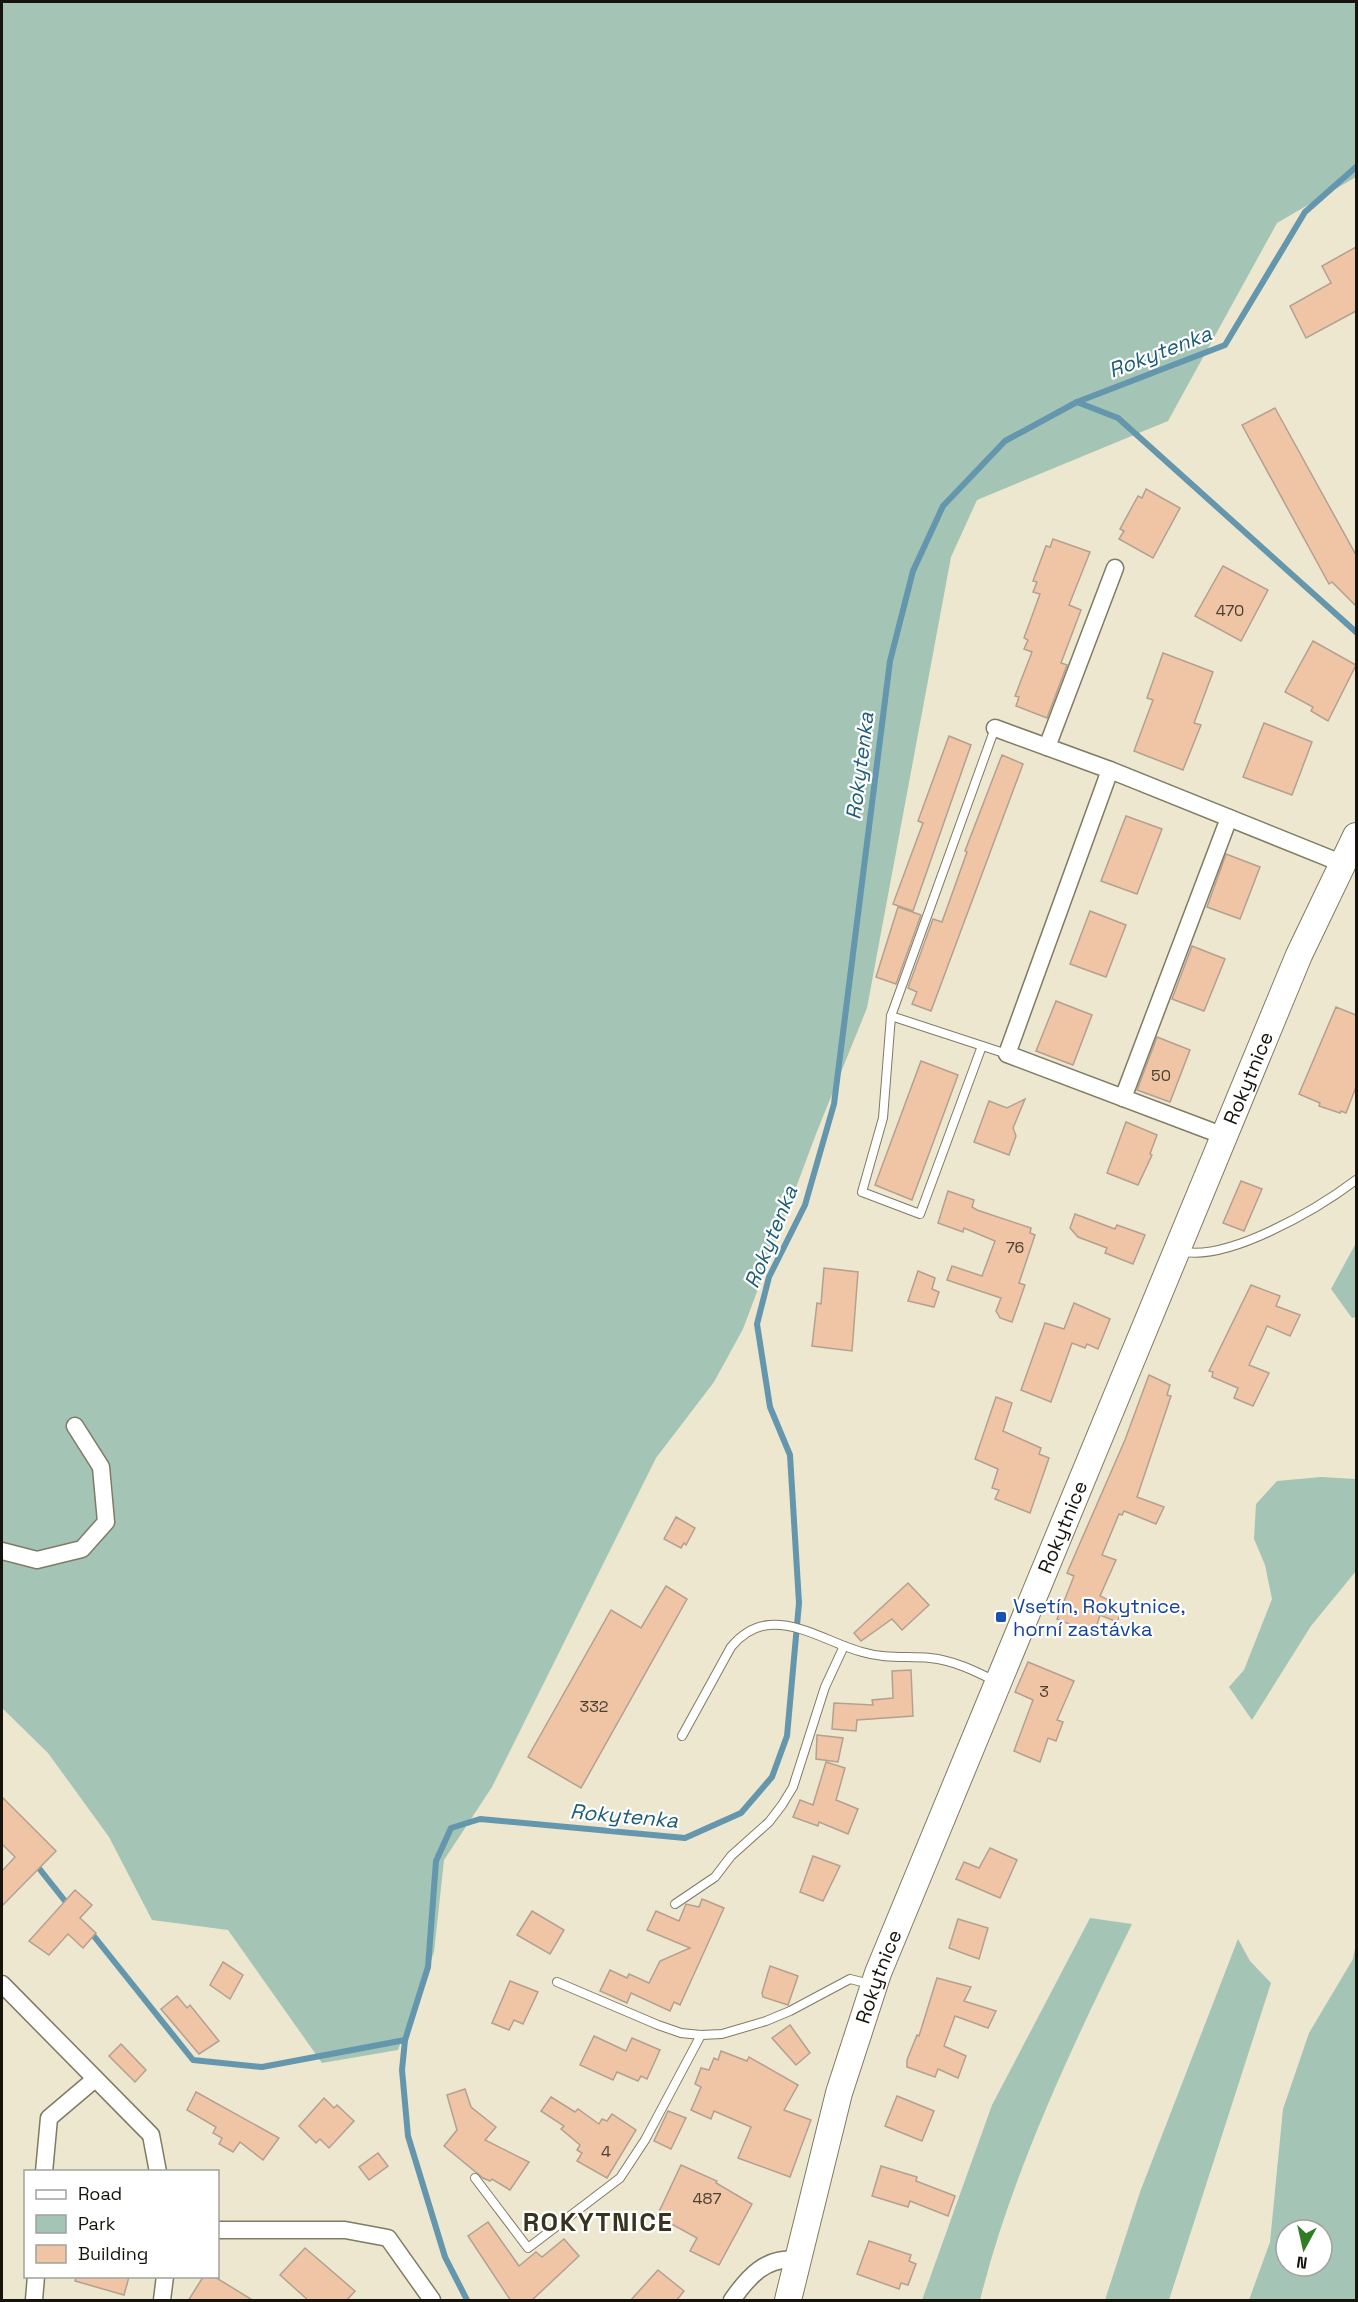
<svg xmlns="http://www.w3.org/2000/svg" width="1358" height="2302" viewBox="0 0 1358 2302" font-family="'Space Grotesk',sans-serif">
  <rect width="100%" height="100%" fill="#ede7cf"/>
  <!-- green -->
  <g fill="#a4c5b5" fill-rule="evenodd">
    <path d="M2 2H1356V177L1277 223 1168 421 977 500 951 557 867 1008 816 1134 743 1329 714 1382 656 1458 492 1787 444 1860 434 1952 398 2050 322 2063 228 1930 152 1920 109 1837 48 1753 2 1708Z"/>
    <path d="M1356 1243V1317L1352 1318 1331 1289Z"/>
    <path d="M1321 1477 1356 1479V1571L1311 1626 1252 1720 1229 1687 1244 1670 1272 1599 1265 1565 1254 1539 1256 1504 1277 1481Z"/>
    <path d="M1090 1918 1132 1924C1073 2045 1013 2169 980 2300H922L992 2105Z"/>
    <path d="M1238 1939 1250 1961 1271 1983 1169 2300H1105L1140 2192Z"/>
    <path d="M1356 1943V2300H1249L1270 2242 1283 2109 1309 2033 1353 1959ZM1286 2230H1322V2266H1286Z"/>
  </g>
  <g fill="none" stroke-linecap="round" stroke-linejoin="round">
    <!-- stream -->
    <g stroke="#6496ad" stroke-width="6">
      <path d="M1077 402 1118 418 1356 632"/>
      <path d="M34 1862 69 1906"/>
      <path d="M89 1930 193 2060 262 2067 405 2040"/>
      <path d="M467 2300 445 2257 408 2136 402 2070 405 2040 428 1967 436 1861 451 1828 480 1819 685 1838 741 1813 772 1777 787 1736 799 1603 790 1455 770 1407 757 1324 769 1277 805 1205 834 1104 890 661 913 571 943 506 1005 441 1077 402 1225 345 1305 212 1356 167"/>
    </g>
  </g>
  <!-- building -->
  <g fill="#efc5a6" stroke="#b5a090" stroke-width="1.5">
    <path d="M1356 247V311L1306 338 1290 306 1331 283 1322 266Z"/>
    <path d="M1275 408 1356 555V606L1332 582 1329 584 1242 425Z"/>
    <path d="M1146 489 1180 508 1153 558 1119 539 1124 531 1120 529 1138 496 1142 498Z"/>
    <path d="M1053 539 1090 552 1069 605 1081 610 1061 663 1067 665 1047 718 1016 706 1019 697 1015 696 1032 652 1024 649 1028 640 1024 638 1040 594 1033 592 1037 582 1033 581 1046 546 1050 547Z"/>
    <path d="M1223 566 1268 590 1241 641 1195 616Z"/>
    <path d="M1313 641 1356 665 1328 721 1311 711 1313 707 1285 692Z"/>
    <path d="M1163 653 1213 672 1194 723 1201 725 1183 770 1134 751 1153 700 1147 698Z"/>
    <path d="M1264 723 1312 742 1292 795 1243 777Z"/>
    <path d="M949 736 971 745 913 911 893 904 923 823 918 821Z"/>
    <path d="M1002 755 1023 764 931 1011 912 1004 917 992 908 988 933 919 942 922 967 852 965 851Z"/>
    <path d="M1126 816 1162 829 1137 894 1101 881Z"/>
    <path d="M1226 854 1260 867 1240 919 1207 907Z"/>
    <path d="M898 907 921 915 896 984 876 977Z"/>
    <path d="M1090 911 1126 925 1106 977 1070 964Z"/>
    <path d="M1192 946 1225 959 1204 1011 1172 999Z"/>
    <path d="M1056 1001 1092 1015 1073 1065 1036 1051Z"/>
    <path d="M1336 1007 1356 1015V1087L1346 1113 1341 1111 1340 1113 1319 1106 1320 1103 1299 1094Z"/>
    <path d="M1157 1037 1190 1050 1170 1102 1137 1090Z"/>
    <path d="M921 1061 958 1075 912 1200 875 1185Z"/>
    <path d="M1025 1099 1013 1128 1016 1136 1009 1155 974 1142 989 1101 1007 1108Z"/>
    <path d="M1126 1122 1157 1135 1150 1154 1152 1155 1138 1185 1107 1173Z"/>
    <path d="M1241 1181 1262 1189 1244 1231 1223 1223Z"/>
    <path d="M948 1191 974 1200 972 1207 977 1210 1031 1228 1030 1233 1035 1235 1019 1283 1025 1285 1012 1322 1000 1318 996 1311 1001 1298 947 1280 952 1266 982 1276 995 1241 964 1228 963 1232 938 1223Z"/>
    <path d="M1075 1214 1115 1229 1117 1225 1145 1235 1133 1264 1105 1253 1107 1248 1078 1237 1070 1228Z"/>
    <path d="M824 1268 858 1272 852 1351 812 1346 817 1303 821 1304Z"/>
    <path d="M918 1271 935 1278 932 1289 939 1292 934 1307 908 1301Z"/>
    <path d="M1251 1285 1280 1296 1276 1306 1300 1315 1290 1336 1267 1326 1265 1331 1249 1365 1269 1373 1253 1406 1234 1398 1238 1388 1212 1377 1213 1372 1209 1371Z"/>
    <path d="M1074 1303 1110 1319 1098 1349 1087 1344 1085 1348 1072 1343 1051 1402 1021 1390 1045 1323 1064 1329Z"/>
    <path d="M1149 1375 1170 1385 1167 1395 1171 1396 1137 1497 1164 1507 1156 1524 1124 1511 1122 1515 1119 1514 1102 1555 1116 1560 1100 1596 1123 1607 1117 1622 1100 1615 1094 1634 1057 1619 1074 1576 1067 1573 1125 1440Z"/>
    <path d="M996 1397 1012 1403 1003 1431 1041 1448 1039 1454 1049 1458 1030 1513 995 1499 999 1490 992 1488 998 1469 975 1459Z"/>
    <path d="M676 1517 695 1528 686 1545 684 1543 681 1548 664 1539Z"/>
    <path d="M908 1583 929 1605 902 1630 892 1619 861 1641 854 1633Z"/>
    <path d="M666 1586 687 1599 581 1788 528 1757 611 1610 641 1628Z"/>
    <path d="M1028 1662 1074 1681 1057 1720 1063 1722 1056 1741 1048 1738 1040 1762 1014 1751 1033 1700 1015 1692Z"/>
    <path d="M911 1670 913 1716 857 1720 856 1731 832 1729 834 1703 873 1705 872 1700 893 1698 892 1671Z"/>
    <path d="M817 1735 843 1738 838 1762 816 1759Z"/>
    <path d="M826 1762 845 1768 836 1800 858 1809 848 1834 819 1822 818 1826 793 1817 800 1800 813 1805Z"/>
    <path d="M2 1797 56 1851 2 1906V1871L15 1857 2 1844Z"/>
    <path d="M990 1848 1017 1860 1000 1898 956 1879 964 1862 979 1868Z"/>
    <path d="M813 1856 840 1866 823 1901 800 1892Z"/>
    <path d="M75 1890 92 1905 80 1918 96 1933 83 1948 68 1934 49 1955 29 1941Z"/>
    <path d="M702 1899 724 1908 680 2005 674 2002 670 2011 631 1993 627 2003 600 1991 610 1970 627 1978 629 1974 649 1983 660 1961 690 1948 647 1930 656 1911 679 1921 686 1904 699 1907Z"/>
    <path d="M532 1911 564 1930 550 1954 517 1935Z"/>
    <path d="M958 1919 988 1928 979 1959 949 1948Z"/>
    <path d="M223 1962 243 1975 230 1999 210 1985Z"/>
    <path d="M770 1966 798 1976 788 2005 763 1997 762 1993Z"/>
    <path d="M937 1978 971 1987 964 2001 996 2011 988 2028 955 2016 944 2046 966 2056 958 2078 938 2069 935 2077 907 2067V2060L917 2035 919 2036Z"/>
    <path d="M510 1981 538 1992 523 2024 514 2020 509 2030 492 2023Z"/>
    <path d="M177 1996 187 2008 190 2005 219 2041 199 2054 161 2009Z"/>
    <path d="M790 2025 810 2053 796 2065 772 2038Z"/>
    <path d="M594 2036 626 2051 632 2038 660 2050 647 2079 641 2076 638 2081 617 2072 613 2080 580 2065Z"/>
    <path d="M121 2044 146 2070 135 2082 109 2056Z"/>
    <path d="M721 2051 747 2061 749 2057 798 2085 784 2110 811 2120 790 2177 738 2158 751 2127 714 2111 711 2119 691 2110 701 2087 695 2084 701 2068 709 2070 714 2058 718 2060Z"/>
    <path d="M465 2089 471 2107 496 2127 485 2140 529 2162 510 2190 492 2179 490 2181 483 2178 444 2146 457 2130 447 2095Z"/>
    <path d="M196 2092 279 2138 263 2160 240 2142 233 2152 219 2144 222 2138 213 2133 216 2127 187 2110Z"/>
    <path d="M897 2096 934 2111 922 2141 885 2126Z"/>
    <path d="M551 2097 575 2112 578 2109 599 2124 602 2119 607 2121 612 2114 636 2130 607 2178 577 2161 582 2153 577 2150 580 2145 561 2129 564 2126 541 2111Z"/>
    <path d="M324 2098 334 2108 337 2105 354 2121 329 2148 320 2139 316 2143 299 2126Z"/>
    <path d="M668 2111 686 2118 671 2149 654 2141Z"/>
    <path d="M378 2153 388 2166 369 2180 359 2167Z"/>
    <path d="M681 2165 717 2181 716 2183 752 2204 719 2265 690 2251 697 2238 657 2216Z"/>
    <path d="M881 2166 917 2177 916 2181 955 2196 948 2216 910 2201 908 2207 872 2196Z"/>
    <path d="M488 2222 519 2266 536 2252 542 2257 564 2239 579 2256 531 2301H511L468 2236Z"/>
    <path d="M869 2241 911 2255 909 2261 916 2264 908 2285 901 2283 899 2289 857 2274Z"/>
    <path d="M305 2248 355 2291 346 2301H309L280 2275Z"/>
    <path d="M658 2270 684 2291 676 2301H630Z"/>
    <path d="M76 2277H129L124 2295 75 2281Z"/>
    <path d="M203 2277H215L254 2301H188Z"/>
  </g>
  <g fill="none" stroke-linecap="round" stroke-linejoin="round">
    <!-- lane casing -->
    <g stroke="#7f7b64" stroke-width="10">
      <g id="lane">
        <path d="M995 728 891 1016 1007 1054"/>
        <path d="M891 1016 883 1118 862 1192 920 1214 982 1046"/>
        <path d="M1180 1251C1227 1263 1319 1208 1356 1180"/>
        <path d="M682 1736 731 1647C741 1635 753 1626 770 1625 802 1623 832 1644 862 1652 885 1659 907 1656 930 1658 953 1660 975 1671 995 1681"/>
        <path d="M675 1904 715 1877 731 1856 769 1822 782 1805 793 1787 825 1687 844 1646"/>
        <path d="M557 1982 658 2025 681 2033 701 2035 722 2034 766 2021 790 2011 850 1979 870 1984"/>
        <path d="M475 2178 528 2248 620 2178 645 2140 701 2035"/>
      </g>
    </g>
    <!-- street casing -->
    <g stroke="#7f7b64" stroke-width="19">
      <g id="street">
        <path d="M995 728 1110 770"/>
        <path d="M1047 747 1115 568"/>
        <path d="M1123 1098 1229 818"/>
        <path d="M1224 1136 1007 1054 1110 770 1341 863"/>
        <path d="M2 1551 37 1560 82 1549 106 1522 101 1467 75 1426"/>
        <path d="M2 1984 151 2135 158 2172"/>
        <path d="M44 2172 49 2118 95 2079"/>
        <path d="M218 2230H345L388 2238 432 2300"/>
        <path d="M34 2300 36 2276"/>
        <path d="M162 2300 165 2276"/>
        <path d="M732 2300C748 2277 766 2256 797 2260"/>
      </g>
    </g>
    <!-- primary casing -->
    <g stroke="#7f7b64" stroke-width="28">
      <g id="primary">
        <path id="s1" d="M788 2300 839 2093 878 1973 1299 955 1356 836"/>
      </g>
    </g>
    <!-- lane -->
    <use href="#lane" stroke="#fff" stroke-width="8"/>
    <!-- street -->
    <use href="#street" stroke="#fff" stroke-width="16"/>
    <!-- primary -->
    <use href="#primary" stroke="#fff" stroke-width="26"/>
  </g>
  <!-- markers -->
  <rect fill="#1a4fb4" stroke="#fff" stroke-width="2" x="995" y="1611" width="12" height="12" rx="3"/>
  <g text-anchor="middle" stroke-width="4.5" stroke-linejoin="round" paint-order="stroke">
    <!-- number labels -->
    <g font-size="16" fill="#4c4032">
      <text x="1230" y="616">470</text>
      <text x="1161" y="1081">50</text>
      <text x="1015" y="1253">76</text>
      <text x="1044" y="1697">3</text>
      <text x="594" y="1712">332</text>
      <text x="606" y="2157">4</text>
      <text x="707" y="2204">487</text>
    </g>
    <!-- street labels -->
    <g font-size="20" fill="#15130b" stroke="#fff">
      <text dy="7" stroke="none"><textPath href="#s1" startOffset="1308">Rokytnice</textPath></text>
      <text dy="7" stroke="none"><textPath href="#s1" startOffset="822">Rokytnice</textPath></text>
      <text dy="7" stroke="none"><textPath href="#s1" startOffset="336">Rokytnice</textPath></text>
    </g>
    <!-- transit labels -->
    <g font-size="20" fill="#164399" stroke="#fff" text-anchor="start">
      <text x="1013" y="1613">Vsetín, Rokytnice,<tspan x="1013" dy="23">horní zastávka</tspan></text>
    </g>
    <!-- water labels -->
    <g font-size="21" font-style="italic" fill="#1c5c75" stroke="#fff">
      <text transform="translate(1160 352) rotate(-21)" y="7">Rokytenka</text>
      <text transform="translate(860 766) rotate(-83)" y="7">Rokytenka</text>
      <text transform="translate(771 1237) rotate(-68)" y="7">Rokytenka</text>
      <text transform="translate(624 1816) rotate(5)" y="7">Rokytenka</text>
    </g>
    <!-- district labels -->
    <g font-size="26" font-weight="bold" letter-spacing="1.5" fill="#38331f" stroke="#fff">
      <text x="598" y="2231">ROKYTNICE</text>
    </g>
  </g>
  <!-- border -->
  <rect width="1358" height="2302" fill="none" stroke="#15130b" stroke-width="6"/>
  <!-- legend -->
  <rect x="24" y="2170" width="195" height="108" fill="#ffffff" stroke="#a1a19d" stroke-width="1.5"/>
  <rect x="36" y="2190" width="30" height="9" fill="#ffffff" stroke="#a1a19d" stroke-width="1.5"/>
  <text x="78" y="2200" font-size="18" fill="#15130b">Road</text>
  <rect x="36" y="2215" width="30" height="18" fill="#a4c5b5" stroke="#a1a19d" stroke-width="1.5"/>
  <text x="78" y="2230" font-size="18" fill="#15130b">Park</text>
  <rect x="36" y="2245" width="30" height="18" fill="#efc5a6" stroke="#a1a19d" stroke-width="1.5"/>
  <text x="78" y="2260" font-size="18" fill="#15130b">Building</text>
  <!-- north arrow -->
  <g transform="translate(1304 2248) rotate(188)"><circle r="28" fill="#ffffff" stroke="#a1a19d" stroke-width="1.5"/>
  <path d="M0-4.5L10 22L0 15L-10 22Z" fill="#317d25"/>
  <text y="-9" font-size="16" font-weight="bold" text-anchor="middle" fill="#15130b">N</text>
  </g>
</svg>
